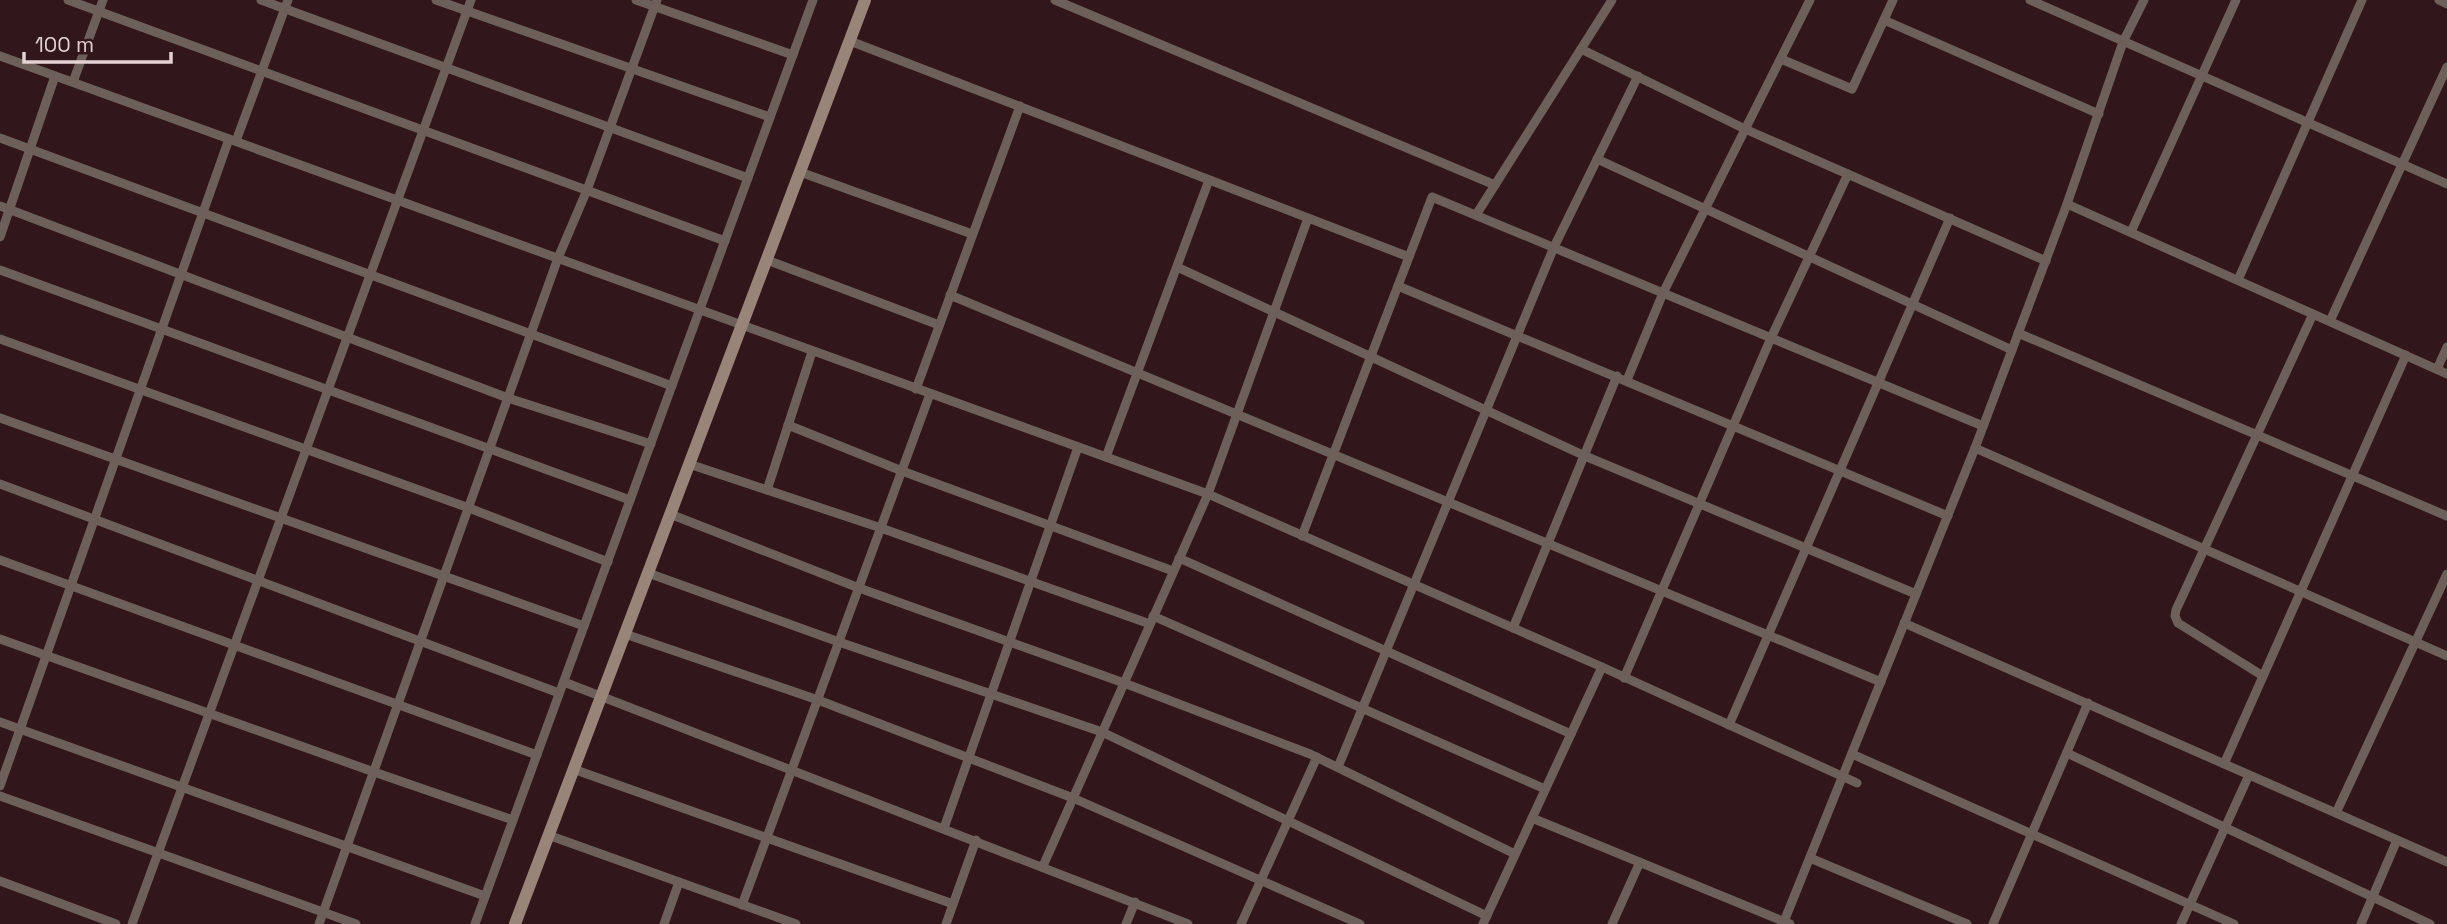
<svg xmlns="http://www.w3.org/2000/svg" width="2447" height="924" viewBox="0 0 2447 924" font-family="'Space Grotesk',sans-serif">
  <rect width="100%" height="100%" fill="#32171a"/>
  <g fill="none" stroke-linecap="round" stroke-linejoin="round">
    <!-- street -->
    <g stroke="#6d605a" stroke-width="9">
      <path d="M68 0 725 241"/>
      <path d="M261 0 748 178"/>
      <path d="M436 0 770 117"/>
      <path d="M636 0 793 55"/>
      <path d="M1055 0 1495 185"/>
      <path d="M2030 0 2447 184"/>
      <path d="M2439 0 2447 4"/>
      <path d="M1884 20 2099 114"/>
      <path d="M850 41 1409 257"/>
      <path d="M1581 49 1745 129 2046 261"/>
      <path d="M0 56 1208 494 1602 667 1857 783"/>
      <path d="M1781 59 1852 89 1893 0"/>
      <path d="M73 82 103 0"/>
      <path d="M0 138 672 386"/>
      <path d="M236 141 288 0"/>
      <path d="M1597 159 2012 350"/>
      <path d="M800 172 972 234"/>
      <path d="M2067 204 2447 374"/>
      <path d="M0 206 508 398 651 444"/>
      <path d="M1476 215 1612 0"/>
      <path d="M2131 232 2236 0"/>
      <path d="M0 237 55 76"/>
      <path d="M767 260 939 325"/>
      <path d="M1177 267 1585 456 1916 594"/>
      <path d="M0 270 630 500"/>
      <path d="M2238 280 2362 0"/>
      <path d="M1398 286 1948 516"/>
      <path d="M950 295 1881 682"/>
      <path d="M2330 321 2447 67"/>
      <path d="M2018 333 2447 516"/>
      <path d="M0 339 469 508 608 562"/>
      <path d="M2437 369 2447 347"/>
      <path d="M1627 380 1663 293 1810 0"/>
      <path d="M916 389 1020 106"/>
      <path d="M0 418 584 626"/>
      <path d="M788 425 902 471 1173 571"/>
      <path d="M1975 448 2447 656"/>
      <path d="M1106 457 1209 180"/>
      <path d="M689 464 881 528 1150 624"/>
      <path d="M0 484 559 693"/>
      <path d="M767 490 812 352"/>
      <path d="M670 514 859 588 1124 683 1310 754 1515 854"/>
      <path d="M1302 536 1432 197 1983 426"/>
      <path d="M1179 558 1571 734"/>
      <path d="M0 560 537 755"/>
      <path d="M648 573 839 642 1102 732 1487 916"/>
      <path d="M1153 616 1545 789"/>
      <path d="M1904 623 2447 862"/>
      <path d="M1513 628 1617 376"/>
      <path d="M625 634 818 700 1073 798 1360 924"/>
      <path d="M0 639 374 772 513 820"/>
      <path d="M2263 676 2178 623 2175 616 2176 610 2313 314"/>
      <path d="M1624 678 1771 338 1848 174"/>
      <path d="M564 682 1188 924"/>
      <path d="M0 722 485 896"/>
      <path d="M1729 725 1950 218"/>
      <path d="M2067 753 2430 924"/>
      <path d="M1852 754 2234 924"/>
      <path d="M2224 764 2406 355"/>
      <path d="M1338 767 1554 247 1638 76"/>
      <path d="M573 769 953 904"/>
      <path d="M0 786 229 139"/>
      <path d="M0 796 356 924"/>
      <path d="M2336 813 2447 574"/>
      <path d="M1532 818 1790 924"/>
      <path d="M944 828 1078 447"/>
      <path d="M548 835 796 924"/>
      <path d="M1810 858 1967 924"/>
      <path d="M1043 866 1208 494 1308 218"/>
      <path d="M0 881 116 924"/>
      <path d="M742 905 930 394"/>
      <path d="M132 924 471 0"/>
      <path d="M319 924 558 258 587 190 657 0"/>
      <path d="M475 924 813 0"/>
      <path d="M664 924 679 882"/>
      <path d="M946 924 976 840"/>
      <path d="M1126 924 1135 902"/>
      <path d="M1241 924 1317 757"/>
      <path d="M1483 924 1602 667"/>
      <path d="M1612 924 1640 862"/>
      <path d="M1783 924 1975 448 2067 204 2123 42 2144 0"/>
      <path d="M1993 924 2088 703"/>
      <path d="M2181 924 2249 775"/>
      <path d="M2361 924 2397 840"/>
    </g>
    <!-- secondary -->
    <path stroke="#99847a" stroke-width="12" d="M515 924 865 0"/>
  </g>
  <!-- scale -->
  <path d="M24 52v10h147v-10" fill="none" stroke="#e4d1d2" stroke-width="3.5"/>
  <text x="35" y="52" font-size="21" fill="#e4d1d2" stroke="#32171a" stroke-width="5" paint-order="stroke">100 m</text>
</svg>
